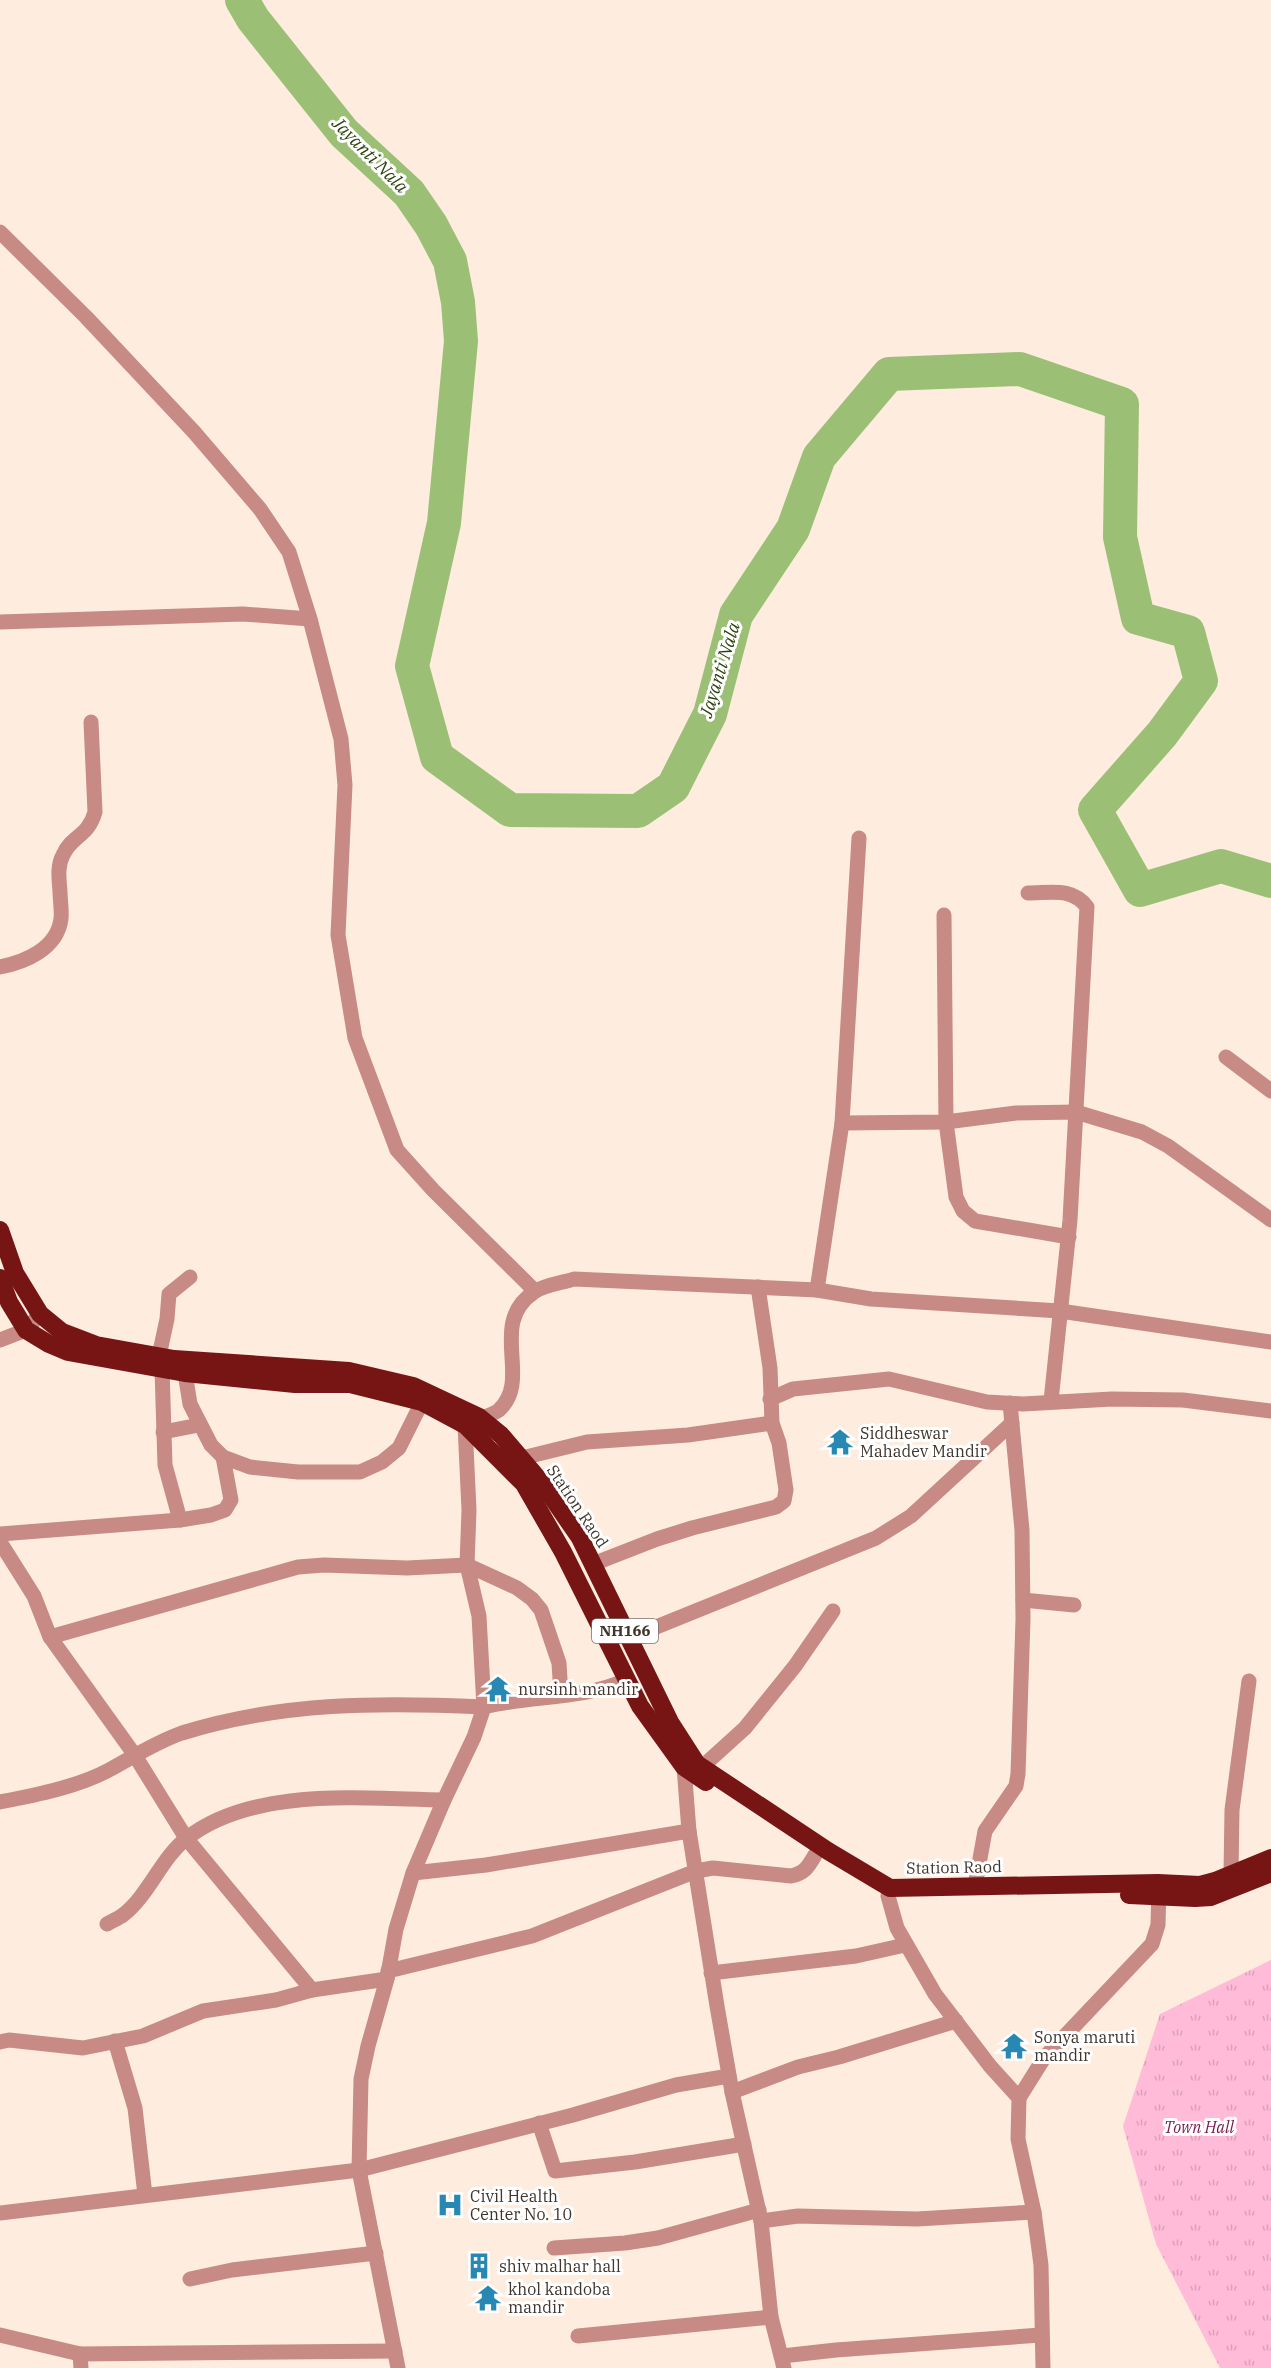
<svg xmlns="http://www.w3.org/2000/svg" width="1271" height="2368" viewBox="0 0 1271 2368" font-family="'IBM Plex Serif',serif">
  <defs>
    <pattern id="grass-tufts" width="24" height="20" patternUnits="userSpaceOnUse" patternTransform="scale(1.5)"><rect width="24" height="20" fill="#ffbbd8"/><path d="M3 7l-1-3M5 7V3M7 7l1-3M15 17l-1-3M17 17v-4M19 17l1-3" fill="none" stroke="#dca1ba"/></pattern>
  </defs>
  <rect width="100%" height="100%" fill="#feeddf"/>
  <!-- grass -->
  <path fill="url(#grass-tufts)" d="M1271 1960V2368H1220L1156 2244 1123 2126 1160 2014Z"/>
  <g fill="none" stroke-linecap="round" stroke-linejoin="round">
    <!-- river -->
    <path stroke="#9cbf76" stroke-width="34" d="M242 0 253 19 344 133 409 193 431 225 450 261 458 302 461 341 444 523 412 666 437 757 510 810 638 811 673 787 710 714 736 615 793 529 819 457 889 374 1020 369 1122 404 1120 537 1138 618 1188 632 1201 681 1162 734 1095 810 1140 890 1221 866 1271 881"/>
    <!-- minor -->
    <g stroke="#c78a84" stroke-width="15">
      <path d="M0 232 86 317 194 432 260 509 289 552 310 619 341 739 345 785 338 935 355 1038 397 1150 433 1190 535 1291"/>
      <path d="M0 622 243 614 310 619"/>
      <path d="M1028 893C1051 893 1072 887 1087 907L1070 1220 1051 1401"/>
      <path d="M944 915 946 1122 956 1197 963 1211 975 1221 1069 1237"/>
      <path d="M0 967C25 962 57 949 61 919 62 910 60 900 60 891 59 879 57 866 63 855 72 835 88 837 95 812L91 722"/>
      <path d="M1226 1057 1271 1091"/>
      <path d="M842 1123 946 1122 1016 1113 1076 1112 1142 1132 1168 1146 1271 1220"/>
      <path d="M817 1290 842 1123 859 838"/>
      <path d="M0 1340 26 1330 40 1314"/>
      <path d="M159 1356 167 1319 169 1294 190 1277"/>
      <path d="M185 1373 190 1404 211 1445 223 1457 250 1467 298 1472H360L382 1462 399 1448 422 1402"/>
      <path d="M770 1399 793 1389 889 1379 987 1402 1023 1404 1112 1399 1183 1400 1271 1411"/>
      <path d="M163 1432 199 1425"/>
      <path d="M518 1456 526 1457 587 1442 688 1435 772 1423"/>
      <path d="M180 1520 211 1515 225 1510 231 1500 223 1457"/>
      <path d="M0 1534 180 1520 165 1465 162 1369"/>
      <path d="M0 1542 34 1596 50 1637 134 1754 186 1838 312 1990 387 1979"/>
      <path d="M593 1564 657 1539 692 1528 776 1507 784 1501 786 1490 779 1443 772 1423 770 1368 758 1287"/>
      <path d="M1023 1600 1074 1605"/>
      <path d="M50 1637 298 1567 324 1565 407 1568 467 1565 517 1588 532 1599 541 1610 559 1663 561 1695"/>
      <path d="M629 1638 876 1538 911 1516 1012 1423"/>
      <path d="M684 1767 689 1831 717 2006 732 2092 761 2221 771 2317 784 2368"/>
      <path d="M702 1767 745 1728 795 1666 833 1611"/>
      <path d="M0 1802C36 1795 77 1787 109 1770 133 1757 156 1742 182 1733 281 1702 381 1702 484 1707L479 1616 467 1565 469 1510 465 1425C473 1421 495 1414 499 1410 533 1379 487 1324 534 1292 544 1285 562 1283 574 1279L817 1290 871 1299 1060 1311 1271 1342"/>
      <path d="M413 1873 486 1865 689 1831"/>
      <path d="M1231 1873 1232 1810 1249 1681"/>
      <path d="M975 1886 985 1831 1016 1786 1018 1774 1023 1619 1022 1530 1010 1403"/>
      <path d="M888 1896 897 1928 935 1994 990 2066 1019 2098 1018 2139 1034 2212 1041 2265 1043 2368"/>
      <path d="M107 1924C112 1921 119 1918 123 1915 149 1895 161 1858 187 1838 254 1786 364 1799 444 1800"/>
      <path d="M388 1971 532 1936 696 1871 713 1868 791 1876C805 1873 808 1867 815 1855"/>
      <path d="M711 1973 856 1956 905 1945"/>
      <path d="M115 2041 135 2108 145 2195"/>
      <path d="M0 2042 9 2040 83 2048 143 2036 203 2011 276 2000 312 1990"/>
      <path d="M732 2092 798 2067 839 2057 956 2021"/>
      <path d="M1019 2098 1044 2058 1152 1944 1158 1925 1159 1885"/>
      <path d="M539 2123 555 2171 635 2162 744 2144"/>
      <path d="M0 2213 359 2170 573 2115 676 2085 729 2076"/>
      <path d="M761 2221 798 2216 917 2219 1034 2212"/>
      <path d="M554 2248 625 2243 658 2238 759 2210"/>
      <path d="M190 2279 232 2270 376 2253"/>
      <path d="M0 2335 80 2354 81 2368"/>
      <path d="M578 2336 771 2317"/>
      <path d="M80 2354 395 2351"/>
      <path d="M782 2356 836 2350 1041 2335"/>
      <path d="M398 2368 359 2170 361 2079 368 2046 387 1979 396 1929 413 1873 444 1800 474 1737 484 1707C531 1695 582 1700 626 1680"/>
    </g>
    <!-- highway -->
    <g stroke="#771515" stroke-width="18">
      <path d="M0 1230 15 1273 40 1314 62 1332 96 1345 174 1359 349 1371 413 1386 479 1417 501 1435 542 1483 580 1538 670 1722 697 1764 828 1851 890 1888 1158 1883 1200 1885 1215 1881 1271 1858"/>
      <path d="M0 1278 9 1302 26 1330 49 1344 68 1352 185 1373 295 1384H350L422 1402 465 1425 524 1484 563 1552 640 1706 684 1767 706 1782"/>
      <path d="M1129 1895 1195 1898 1211 1897 1271 1873"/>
    </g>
  </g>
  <!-- icons -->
  <defs>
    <g id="temple-bare" transform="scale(2.07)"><path d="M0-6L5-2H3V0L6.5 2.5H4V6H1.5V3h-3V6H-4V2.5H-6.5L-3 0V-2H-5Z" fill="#2788b3" stroke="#fff" stroke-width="2.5" paint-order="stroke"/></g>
    <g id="hospital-bare" transform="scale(2.07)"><path d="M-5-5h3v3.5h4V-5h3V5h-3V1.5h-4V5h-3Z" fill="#2788b3" stroke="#fff" stroke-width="2.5" paint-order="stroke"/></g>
    <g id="building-bare" transform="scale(2.07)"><path d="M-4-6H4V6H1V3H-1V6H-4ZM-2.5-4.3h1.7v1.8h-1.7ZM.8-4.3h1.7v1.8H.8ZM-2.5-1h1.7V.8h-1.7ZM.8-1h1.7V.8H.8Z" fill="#2788b3" stroke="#fff" stroke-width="2.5" paint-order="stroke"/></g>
  </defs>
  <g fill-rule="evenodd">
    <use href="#temple-bare" x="840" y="1442"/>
    <use href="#temple-bare" x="498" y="1689"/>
    <use href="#temple-bare" x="1014" y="2046"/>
    <use href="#hospital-bare" x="450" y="2205"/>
    <use href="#building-bare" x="479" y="2266"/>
    <use href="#temple-bare" x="488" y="2298"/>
  </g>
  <g text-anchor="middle" stroke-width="6" stroke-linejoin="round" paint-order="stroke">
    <!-- shield labels -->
    <rect fill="#fff" stroke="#79726b" stroke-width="1.5" x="592" y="1619" width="66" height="24" rx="4.5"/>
    <g font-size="15" font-weight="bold" fill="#3f352c">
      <text x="625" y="1636">NH166</text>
    </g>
    <!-- poi labels -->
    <g font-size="16" fill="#3f352c" stroke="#fff" text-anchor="start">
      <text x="860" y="1439">Siddheswar<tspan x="860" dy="18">Mahadev Mandir</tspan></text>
      <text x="518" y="1695">nursinh mandir</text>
      <text x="1034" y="2043">Sonya maruti<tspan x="1034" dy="18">mandir</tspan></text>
      <text x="470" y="2202">Civil Health<tspan x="470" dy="18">Center No. 10</tspan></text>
      <text x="499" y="2272">shiv malhar hall</text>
      <text x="508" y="2295">khol kandoba<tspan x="508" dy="18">mandir</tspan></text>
    </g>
    <!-- street labels -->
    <g font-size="16" fill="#3f352c" stroke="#fff">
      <text transform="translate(578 1506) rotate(56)" y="6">Station Raod</text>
      <text transform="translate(954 1867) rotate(-1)" y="6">Station Raod</text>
    </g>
    <!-- park labels -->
    <g font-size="16" font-style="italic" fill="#781b4e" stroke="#fff">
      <text x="1199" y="2133">Town Hall</text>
    </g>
    <!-- water labels -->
    <g font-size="18" font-style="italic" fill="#2d430e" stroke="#fff">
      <text transform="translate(370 155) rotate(45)" y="6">Jayanti Nala</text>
      <text transform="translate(720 670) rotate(-73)" y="6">Jayanti Nala</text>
    </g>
  </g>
</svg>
